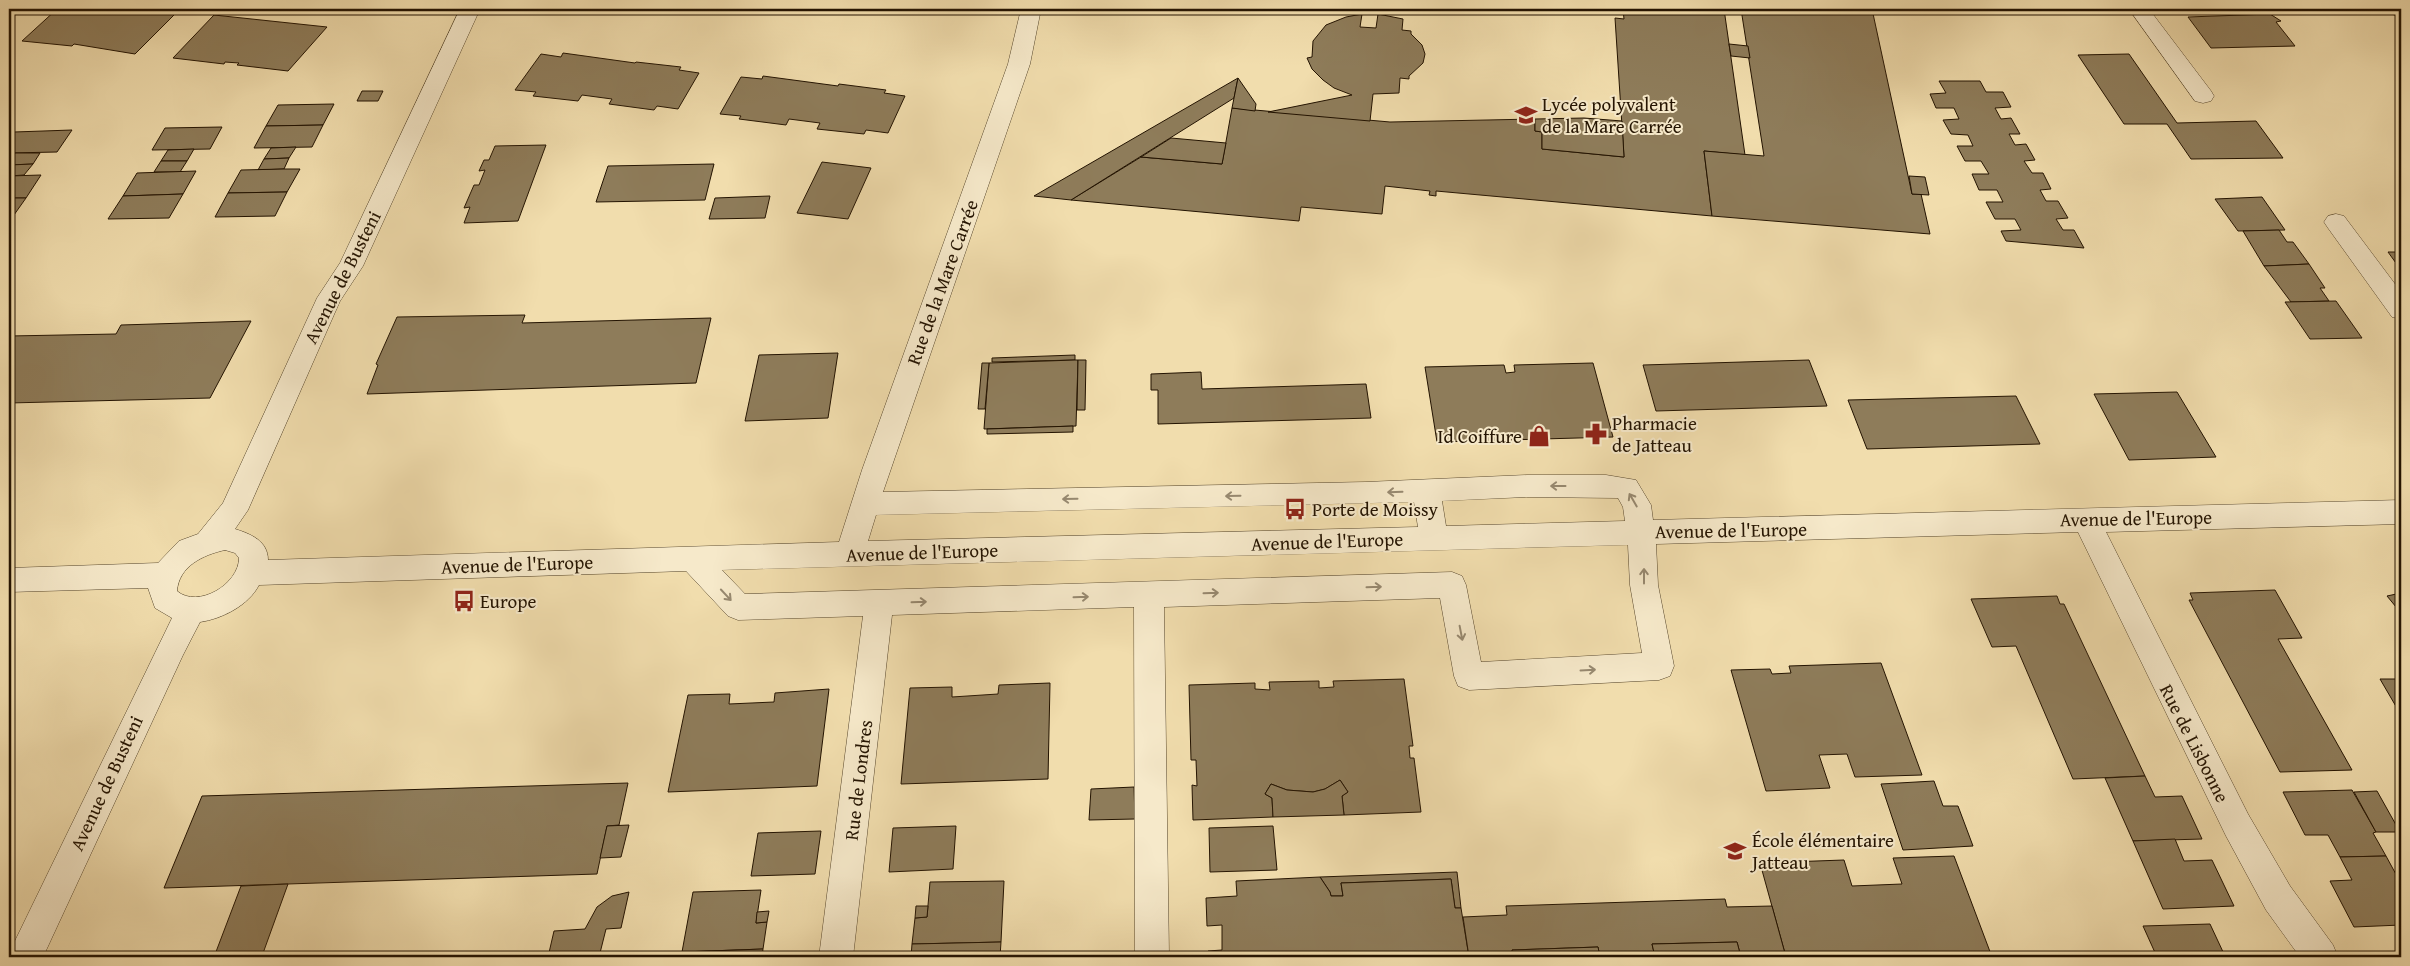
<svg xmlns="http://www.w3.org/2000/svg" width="2410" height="966" viewBox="0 0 2410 966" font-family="'Gentium Book Plus',serif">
  <rect width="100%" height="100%" fill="#f1ddad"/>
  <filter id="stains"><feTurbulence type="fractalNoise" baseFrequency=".004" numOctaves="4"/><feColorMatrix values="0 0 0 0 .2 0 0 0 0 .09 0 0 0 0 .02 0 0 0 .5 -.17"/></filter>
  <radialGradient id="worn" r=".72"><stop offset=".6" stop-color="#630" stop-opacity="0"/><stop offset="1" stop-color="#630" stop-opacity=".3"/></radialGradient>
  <!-- building -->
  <g fill="#8e7c5a" stroke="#231301">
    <path d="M57 9H158L178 11 135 54 74 44 72 46 22 41Z"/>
    <path d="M1623 9H1724L1745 155 1704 151 1712 216 1436 191V196L1429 195 1430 191 1385 186 1382 214 1301 207 1299 221 1071 200 1141 157 1222 164 1232 108 1390 122 1535 119V131L1542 132V149L1624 157 1615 18 1624 19Z"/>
    <path d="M1741 9H1872L1912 194H1921L1930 234 1712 216 1704 151 1764 156Z"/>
    <path d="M1362 14 1360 27 1376 28 1378 14 1403 19 1402 30 1411 31V34L1422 45 1425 54 1423 63 1409 76V79L1400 78 1399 93 1373 94 1370 121 1268 112 1352 95 1334 88 1323 80 1312 69 1307 58 1312 57 1313 41 1326 25 1346 17Z"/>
    <path d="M2270 14 2281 21 2276 22 2295 46 2211 48 2188 17Z"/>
    <path d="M214 15 327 27 288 71 237 65 239 63 225 62 224 64 173 58Z"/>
    <path d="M1729 44 1748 46 1750 58 1731 56Z"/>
    <path d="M563 53 635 63 636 62 681 67 679 70 699 73 678 109 657 106 654 110 609 104 612 99 582 95 578 101 533 96 536 92 515 90 541 54 561 57Z"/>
    <path d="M2129 54 2177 123 2256 121 2283 158 2191 159 2167 124H2124L2078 55Z"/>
    <path d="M763 76 838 86 839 84 886 90 884 93 905 96 888 133 866 130 864 134 817 129 820 123 789 119 786 125 739 119 741 116 720 114 741 77 762 79Z"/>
    <path d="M1238 78 1234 98 1071 200 1034 196Z"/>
    <path d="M1238 78 1256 104 1255 111 1232 108Z"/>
    <path d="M1939 81H1980L1986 92H2003L2011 107 1995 108 2001 119 2011 118 2020 134H2009L2015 145 2026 144 2035 160 2024 161 2032 173H2043L2051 189 2040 190 2046 201H2058L2068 218 2056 219 2063 230H2074L2084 248 2006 241 2001 231 2021 230 2015 219H1995L1986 202H2003L1997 190H1979L1972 174H1989L1981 161H1965L1957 146H1973L1968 135 1951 134 1943 120 1959 119 1954 108H1936L1930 94 1946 93Z"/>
    <path d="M362 91H383L378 101H357Z"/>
    <path d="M334 104 323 125 266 126 278 105Z"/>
    <path d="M1584 118 1622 121 1624 157 1542 149V132L1535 131V119Z"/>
    <path d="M323 125 312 147 254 148 266 126Z"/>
    <path d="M222 127 210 149 152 150 165 128Z"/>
    <path d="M72 130 57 152 9 153V139L14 132Z"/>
    <path d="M1171 138 1226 143 1222 164 1141 157Z"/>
    <path d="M546 145 518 221 464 223 470 207 464 208 474 185H479L485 170 479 171 484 160H489L495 146Z"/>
    <path d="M296 147 289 158 264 159 271 148Z"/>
    <path d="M194 149 187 161H161L168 150Z"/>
    <path d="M15 153H40L33 164 9 165Z"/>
    <path d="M289 158 284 169 258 170 264 159Z"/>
    <path d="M161 161H187L180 172H154Z"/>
    <path d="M822 162 871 168 848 219 797 213Z"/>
    <path d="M33 164 24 175 9 176V165Z"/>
    <path d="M714 164 705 200 596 202 608 166Z"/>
    <path d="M284 169H300L287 192 228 193 241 170Z"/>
    <path d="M196 171 183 194 123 196 137 173Z"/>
    <path d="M41 175 26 198H9V176Z"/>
    <path d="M1909 176 1925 177 1929 195 1912 194Z"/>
    <path d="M287 192 275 216 215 217 228 193Z"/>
    <path d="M183 194 169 218 108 219 123 196Z"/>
    <path d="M770 196 765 218 709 219 715 198Z"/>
    <path d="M2262 197 2285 230 2238 231 2215 199Z"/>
    <path d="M9 198H26L9 222Z"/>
    <path d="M2279 230 2287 242H2293L2309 264 2264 266 2243 231Z"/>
    <path d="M2388 252H2401V270Z"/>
    <path d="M2309 264 2325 288H2320L2329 301 2291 302 2264 266Z"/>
    <path d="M2336 301 2362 338 2310 339 2285 302Z"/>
    <path d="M525 315 522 323 711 318 696 383 367 394 378 365 376 364 397 317Z"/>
    <path d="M251 321 210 398 9 403V336L116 334 121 325Z"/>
    <path d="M838 353 828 418 745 421 759 355Z"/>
    <path d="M1075 355V360L992 362V358Z"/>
    <path d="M1075 360H1078L1076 426 984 429 989 363Z"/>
    <path d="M1078 360H1086L1085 410H1077Z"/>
    <path d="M1809 360 1827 406 1656 411 1643 365Z"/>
    <path d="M982 363H989L985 409H978Z"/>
    <path d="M1593 363 1613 437 1437 442 1425 367 1504 365 1506 373 1515 372 1514 365Z"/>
    <path d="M1201 372 1202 389 1366 384 1371 418 1158 424V390H1151V374Z"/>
    <path d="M2177 392 2216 457 2129 460 2094 394Z"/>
    <path d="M2016 396 2040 444 1867 449 1848 400Z"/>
    <path d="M1073 426V432L987 434V429Z"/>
    <path d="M2275 590 2302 638 2278 639 2352 770 2280 772 2189 600H2193L2190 593Z"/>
    <path d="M2401 593V613L2387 596Z"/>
    <path d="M2057 596 2060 604H2064L2145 776 2073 779 2016 646 1992 647 1971 599Z"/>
    <path d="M1881 663 1922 775 1855 777 1847 754 1819 755 1830 788 1766 791 1731 670 1770 669 1772 674 1791 673 1789 666Z"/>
    <path d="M1404 679 1413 746H1409L1410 758H1414L1421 812 1344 815 1342 796 1348 792 1340 780 1325 789 1313 792 1287 790 1271 784 1265 794 1272 798 1273 817 1193 820 1192 785 1197 786 1196 760H1191L1189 685 1255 683V689L1270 690 1269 682 1319 681V688L1334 687 1333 681Z"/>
    <path d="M2380 679H2401V715Z"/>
    <path d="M1050 683 1048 779 901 784 910 688 952 687V697L998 694 999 685Z"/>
    <path d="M829 689 817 786 668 792 688 695 730 694 729 704 774 702 775 693Z"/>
    <path d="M2145 776 2155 797 2182 796 2202 839 2133 841 2105 778Z"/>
    <path d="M1340 780 1348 792 1342 796 1344 815 1273 817 1272 798 1265 794 1271 784 1287 790 1313 792 1325 789Z"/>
    <path d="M1934 781 1943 806H1958L1973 846 1903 850 1881 784Z"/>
    <path d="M628 783 619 825 607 826 597 874 164 888 202 796Z"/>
    <path d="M1134 787 1135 819 1089 820 1091 789Z"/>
    <path d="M2352 790 2376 832 2373 833 2386 856 2340 857 2328 835H2305L2283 792Z"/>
    <path d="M2377 791 2400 832H2376L2354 792Z"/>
    <path d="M629 825 621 857 600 858 607 826Z"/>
    <path d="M956 826 953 869 889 872 893 828Z"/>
    <path d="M1273 826 1277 870 1210 872 1209 828Z"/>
    <path d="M821 831 815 874 751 876 758 833Z"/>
    <path d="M2175 839 2184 861 2212 860 2234 906 2163 909 2133 841Z"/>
    <path d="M1954 856 1992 957H1786L1760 863 1844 860 1852 886 1902 884 1893 858Z"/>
    <path d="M2386 856 2398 878H2401V925L2354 927 2330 881 2352 880 2340 857Z"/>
    <path d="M1457 872 1461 908H1455L1451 879 1341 883 1343 896H1331L1330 892 1320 877Z"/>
    <path d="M1320 877 1330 892 1331 896H1343L1341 883 1451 879 1455 908H1461L1469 957H1208V951L1222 950V925L1207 926 1206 898 1237 896 1236 881Z"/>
    <path d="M1004 881 1001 942 912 944 915 918 927 917 930 882Z"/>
    <path d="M288 884 262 956 214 957 241 886Z"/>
    <path d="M761 890 756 923 767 922 763 949 682 952 693 892Z"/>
    <path d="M629 892 621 928 606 929 599 957H548L554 931 585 929 597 907 612 896Z"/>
    <path d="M1725 899 1727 907 1772 906 1786 957H1741L1737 942 1652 944 1655 957H1600L1598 947 1512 950 1514 957H1469L1463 917 1507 915 1506 906Z"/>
    <path d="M916 906H928L927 917 915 918Z"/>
    <path d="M769 911 767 922 756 923 757 912Z"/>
    <path d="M2210 924 2224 954H2243L2245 957H2157L2143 926Z"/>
    <path d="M1001 942 1000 957H911L912 944Z"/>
    <path d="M1737 942 1741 957H1655L1652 944Z"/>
    <path d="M1598 947 1600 957H1514L1512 950Z"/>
    <path d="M763 949 762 957H681L682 952Z"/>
    <path d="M285 955 284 957H215L262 956Z"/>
  </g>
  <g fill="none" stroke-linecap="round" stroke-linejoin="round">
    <!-- minor casing -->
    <g stroke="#56462c" stroke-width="1">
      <g id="minor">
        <path d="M460 9H480L363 266 340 301 248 510 235 529C251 534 268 541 268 560L839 542 862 470 1008 64 1021 9H1041L1030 64 883 492 1366 482 1527 475H1606L1636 480 1651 505 1653 520 2401 500V524L2106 532 2248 814 2290 886 2333 945 2338 957H2300L2266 910 2226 836 2078 532 1656 544 1658 585 1674 666 1670 676 1659 680 1469 690 1458 686 1454 676 1440 598 1164 607 1169 957H1135L1134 607 892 615 853 957H819L863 616 738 620 728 616 686 571 259 585C249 605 222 619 200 622L183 655 43 957H9L13 945 172 618 155 608 148 588 9 592V568L158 563 179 541 198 534 223 503 317 298 340 263ZM1527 497 1618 498 1623 507 1625 521 1446 526 1442 501ZM1414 502 1418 527 868 541 876 515ZM1628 545 1630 585 1642 653 1481 662 1466 585 1462 576 1452 572 745 594 722 570ZM225 550 235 553 239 558C239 584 198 609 177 591 179 566 203 555 225 550Z"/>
        <path d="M2129 9H2149L2211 91 2214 96 2211 101 2203 103 2195 101Z"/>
        <path d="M2389 9H2401V17L2394 15Z"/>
        <path d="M2336 214 2344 216 2401 292V319L2392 317 2328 228 2324 222 2328 216Z"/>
      </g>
    </g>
    <!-- minor -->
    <use href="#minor" fill="#f6e9ca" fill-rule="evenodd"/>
  </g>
  <!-- one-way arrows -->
  <defs><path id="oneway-shaft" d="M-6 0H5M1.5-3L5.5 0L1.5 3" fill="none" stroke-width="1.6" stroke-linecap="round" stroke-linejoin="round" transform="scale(1.25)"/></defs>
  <g stroke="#978970">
    <use href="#oneway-shaft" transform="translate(1558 486) rotate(180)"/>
    <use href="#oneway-shaft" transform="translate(1395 492) rotate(178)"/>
    <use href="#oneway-shaft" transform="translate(1233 496) rotate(179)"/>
    <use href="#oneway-shaft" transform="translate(1070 499) rotate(179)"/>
    <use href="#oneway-shaft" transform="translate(1633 500) rotate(-120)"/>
    <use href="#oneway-shaft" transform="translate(1644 576) rotate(-90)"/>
    <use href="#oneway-shaft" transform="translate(1374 587) rotate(-2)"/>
    <use href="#oneway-shaft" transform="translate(1211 593) rotate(-2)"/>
    <use href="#oneway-shaft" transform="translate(726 595) rotate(47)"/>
    <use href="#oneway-shaft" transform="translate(1081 597) rotate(-2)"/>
    <use href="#oneway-shaft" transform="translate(919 602) rotate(-2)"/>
    <use href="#oneway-shaft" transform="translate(1461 633) rotate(79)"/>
    <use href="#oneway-shaft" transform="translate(1588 670) rotate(-3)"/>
  </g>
  <!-- icons -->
  <defs>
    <g id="school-bare" transform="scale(1.725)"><path d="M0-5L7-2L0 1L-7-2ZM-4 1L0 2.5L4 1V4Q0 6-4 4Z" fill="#8f2418" stroke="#f6e9ca" stroke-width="2.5" paint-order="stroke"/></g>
    <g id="pharmacy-bare" transform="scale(1.725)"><path d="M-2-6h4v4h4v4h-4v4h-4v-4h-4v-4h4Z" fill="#8f2418" stroke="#f6e9ca" stroke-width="2.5" paint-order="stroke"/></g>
    <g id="shop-bare" transform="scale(1.725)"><path d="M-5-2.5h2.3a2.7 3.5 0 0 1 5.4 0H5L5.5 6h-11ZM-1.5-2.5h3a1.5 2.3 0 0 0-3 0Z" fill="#8f2418" stroke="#f6e9ca" stroke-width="2.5" paint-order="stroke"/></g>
    <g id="bus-bare" transform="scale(1.725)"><path d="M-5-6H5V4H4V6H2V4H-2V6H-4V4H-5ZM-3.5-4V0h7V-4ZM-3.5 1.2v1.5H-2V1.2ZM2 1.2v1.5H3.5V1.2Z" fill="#8f2418" stroke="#f6e9ca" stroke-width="2.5" paint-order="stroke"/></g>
  </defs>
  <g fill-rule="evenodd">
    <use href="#school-bare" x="1526" y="115"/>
    <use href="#pharmacy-bare" x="1596" y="434"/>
    <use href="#shop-bare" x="1539" y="436"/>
    <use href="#bus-bare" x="1295" y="509"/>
    <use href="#bus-bare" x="464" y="601"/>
    <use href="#school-bare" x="1735" y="851"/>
  </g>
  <g text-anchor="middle" stroke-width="4" stroke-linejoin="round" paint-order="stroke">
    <!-- poi labels -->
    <g font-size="19" fill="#231301" stroke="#f6e9ca" text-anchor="start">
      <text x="1542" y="111">Lycée polyvalent<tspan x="1542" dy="22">de la Mare Carrée</tspan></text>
      <text x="1612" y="430">Pharmacie<tspan x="1612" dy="22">de Jatteau</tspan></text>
      <text x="1522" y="443" text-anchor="end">Id Coiffure</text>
      <text x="1312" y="516">Porte de Moissy</text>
      <text x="480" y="608">Europe</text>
      <text x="1752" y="847">École élémentaire<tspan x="1752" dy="22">Jatteau</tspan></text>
    </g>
    <!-- street labels -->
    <g font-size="19" fill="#231301" stroke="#f6e9ca">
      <text transform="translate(342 277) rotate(-63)" y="7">Avenue de Busteni</text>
      <text transform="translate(942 282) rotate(-70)" y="7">Rue de la Mare Carrée</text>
      <text transform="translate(2136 518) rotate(-1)" y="7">Avenue de l'Europe</text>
      <text transform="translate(1731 530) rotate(-1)" y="7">Avenue de l'Europe</text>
      <text transform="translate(1327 541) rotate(-2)" y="7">Avenue de l'Europe</text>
      <text transform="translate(922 552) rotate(-2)" y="7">Avenue de l'Europe</text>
      <text transform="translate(517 564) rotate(-2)" y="7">Avenue de l'Europe</text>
      <text transform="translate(2195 743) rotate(63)" y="7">Rue de Lisbonne</text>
      <text transform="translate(858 780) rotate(-83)" y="7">Rue de Londres</text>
      <text transform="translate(106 783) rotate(-65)" y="7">Avenue de Busteni</text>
    </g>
  </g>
  <!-- margin -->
  <rect width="2410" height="966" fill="none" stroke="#f1ddad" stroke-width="30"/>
  <rect x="10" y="10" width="2390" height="946" fill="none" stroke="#231301" stroke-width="2.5"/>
  <rect x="15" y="15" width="2380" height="936" fill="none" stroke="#231301"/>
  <rect width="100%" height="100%" filter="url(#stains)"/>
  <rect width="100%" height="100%" fill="url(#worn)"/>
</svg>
